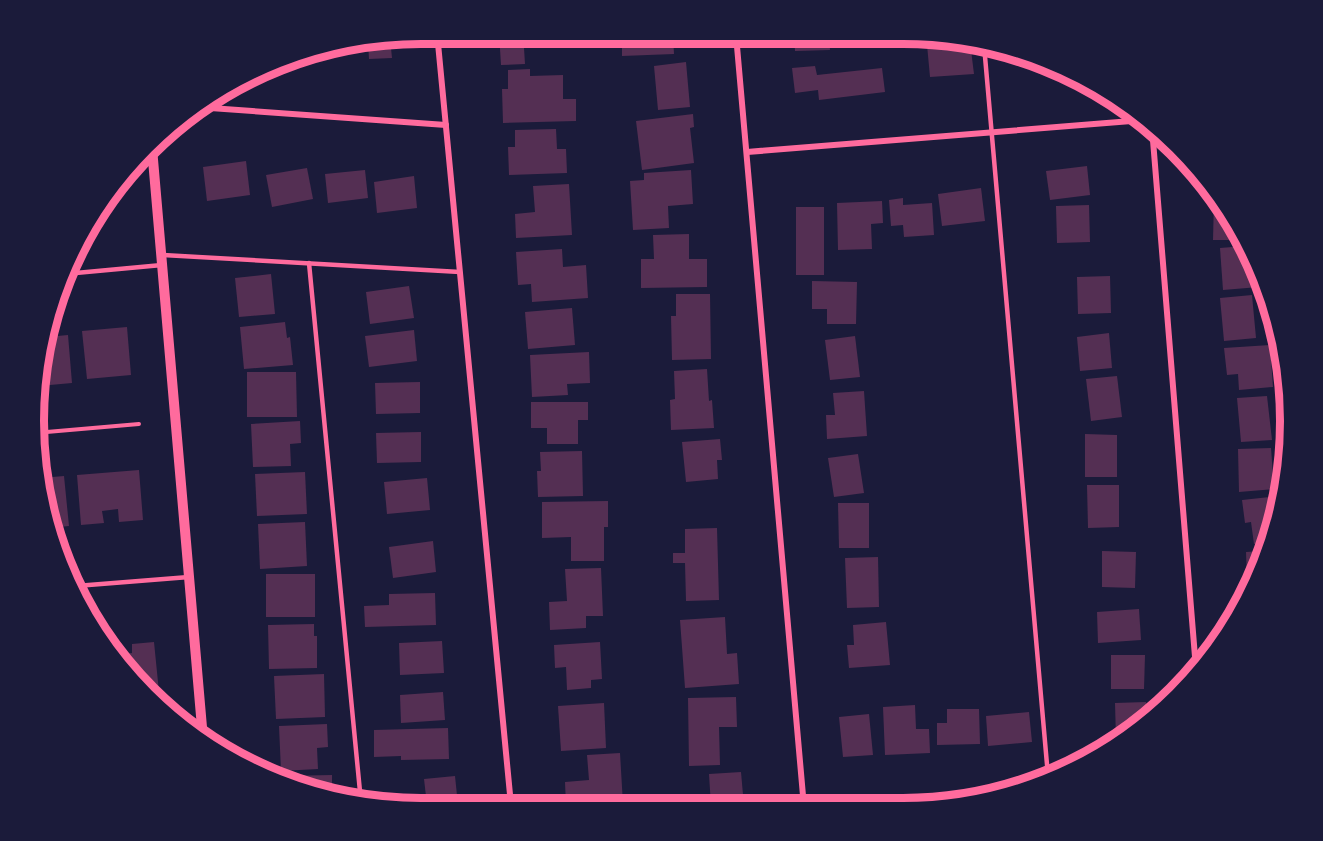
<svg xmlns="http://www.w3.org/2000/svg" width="1323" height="841" viewBox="0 0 1323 841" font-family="Karla,sans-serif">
  <rect width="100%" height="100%" fill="#1b1b3a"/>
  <!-- building -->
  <g fill="#542f53">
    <path d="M499 33 551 34 552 46 524 48 525 64 501 65Z"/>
    <path d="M619 34 673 35 674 54 622 56V41H619Z"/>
    <path d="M408 35 409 47 391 48 392 58 369 59 368 42Z"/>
    <path d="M794 35 829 36 830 50 795 51Z"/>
    <path d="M970 42 974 74 930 77 927 45Z"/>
    <path d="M354 44V50L310 53 309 51Z"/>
    <path d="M686 62 690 107 658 110 654 66Z"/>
    <path d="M1051 63 1071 74 1052 76Z"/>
    <path d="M815 66 817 75 882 68 885 92 819 100 818 90 795 93 792 68Z"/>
    <path d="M530 69V76L563 75V99H576V121L503 123 502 89H508V70Z"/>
    <path d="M693 114 694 127 690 128 694 163 642 170 636 121Z"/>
    <path d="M556 129 557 149H566L567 173 509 175 508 147H515V130Z"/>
    <path d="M246 161 250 195 207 201 203 167Z"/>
    <path d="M1087 166 1090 195 1050 200 1046 171Z"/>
    <path d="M307 168 313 199 272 207 266 175Z"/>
    <path d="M365 170 368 198 328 203 325 174Z"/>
    <path d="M691 170 693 204 668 206 669 228 633 230 630 181 644 180V173Z"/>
    <path d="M414 176 417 208 377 213 374 182Z"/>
    <path d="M569 184 572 235 516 238 515 214 535 212 533 186Z"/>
    <path d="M113 185 115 206 101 207 108 195Z"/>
    <path d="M981 188 985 221 942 226 938 194Z"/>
    <path d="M903 198V205L932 203 934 235 904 237 903 225 891 226 889 200Z"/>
    <path d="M1214 199 1238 227 1243 240H1213Z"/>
    <path d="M882 201 883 223 871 224 872 249 838 250 837 203Z"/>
    <path d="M1089 205 1090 242 1057 243 1056 206Z"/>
    <rect x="796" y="207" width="28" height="68"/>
    <path d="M689 234V259H707V287L641 288V259H654L653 235Z"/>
    <path d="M1245 246 1259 287 1223 290 1220 248Z"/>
    <path d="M562 249 563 267 586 265 588 298 532 302 531 284 518 285 516 252Z"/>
    <path d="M271 274 275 314 239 317 235 278Z"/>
    <path d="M1110 276 1111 313 1078 314 1077 277Z"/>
    <path d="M812 281 857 282 856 324H827V309H812Z"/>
    <path d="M409 286 414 318 370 324 366 292Z"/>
    <path d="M676 294H710L711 359 672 360 671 316H676Z"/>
    <path d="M1252 295 1256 338 1224 341 1220 298Z"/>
    <path d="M572 308 575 345 528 349 525 312Z"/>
    <path d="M285 322 287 338 290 337 293 365 244 369 240 327Z"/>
    <path d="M127 327 131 375 87 379 82 331Z"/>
    <path d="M414 330 417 361 369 367 365 336Z"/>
    <path d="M1109 333 1112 368 1080 371 1077 337Z"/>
    <path d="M68 335 72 383 39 386 47 337Z"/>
    <path d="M855 336 860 377 830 380 825 340Z"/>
    <path d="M1270 345 1273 387 1239 390 1238 374 1227 375 1224 348Z"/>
    <path d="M589 352 590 383 567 384 568 395 532 397 530 355Z"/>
    <path d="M707 369 709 401 712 400 714 428 671 430 670 400 675 399 674 371Z"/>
    <path d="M247 372H296L297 417H247Z"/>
    <path d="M1117 376 1122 417 1091 421 1086 379Z"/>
    <path d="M420 382V413L376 414 375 383Z"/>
    <path d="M864 391 867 436 827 439 826 415H835L833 393Z"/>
    <path d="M1267 396 1272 440 1241 442 1237 398Z"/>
    <path d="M531 402H588V420H578V444H547V428H531Z"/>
    <path d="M300 421 301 443 290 444 291 466 253 467 251 424Z"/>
    <path d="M421 432V462L377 463 376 433Z"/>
    <path d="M1085 434 1117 435V477H1085Z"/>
    <path d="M720 439 722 460H717L718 479 686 482 682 442Z"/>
    <path d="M1271 448 1274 489 1239 492 1238 449Z"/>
    <path d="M582 451 583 496 538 497 537 471H541L540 452Z"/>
    <path d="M858 454 864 493 834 497 828 458Z"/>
    <path d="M139 470 143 520 119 522 118 509 102 511 104 523 81 525 77 475Z"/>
    <path d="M305 472 307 514 257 516 255 474Z"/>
    <path d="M64 476 69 526 49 528 46 521 41 478Z"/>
    <path d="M427 478 430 510 387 514 384 482Z"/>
    <path d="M1087 485H1119V527L1088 528Z"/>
    <path d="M1278 496 1277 521 1266 542 1254 544 1251 522 1245 523 1242 500Z"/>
    <path d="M608 501V527H604V561H571V537L542 538V502Z"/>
    <path d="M838 503H869V548H839Z"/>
    <path d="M305 522 307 566 260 569 258 524Z"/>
    <path d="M717 528 719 600 686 601 685 563H673V553H685V529Z"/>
    <path d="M433 541 436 572 393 578 389 547Z"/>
    <path d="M1102 551 1136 552 1135 588 1102 587Z"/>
    <path d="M1262 551 1247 581 1246 552Z"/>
    <path d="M878 557 879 607 847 608 845 558Z"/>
    <path d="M601 568 603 616H586V628L550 630 549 602 567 601 565 569Z"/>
    <rect x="266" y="574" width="49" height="43"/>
    <path d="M435 593 436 625 365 627 364 606 389 605V594Z"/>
    <path d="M1139 609 1141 640 1098 643 1097 612Z"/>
    <path d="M725 617 727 654 737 653 739 684 685 688 680 620Z"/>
    <path d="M886 622 890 665 849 668 847 645H854L853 625Z"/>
    <path d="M314 624V636H317V668L269 669 268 625Z"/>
    <path d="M442 641 444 673 400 675 399 643Z"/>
    <path d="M154 642 159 692 151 693 108 646 116 645 117 655 132 653V644Z"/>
    <path d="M600 642 602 679 591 680V688L567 690 566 667 555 668 554 645Z"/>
    <path d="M1111 655H1145L1144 689H1111Z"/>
    <path d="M324 674 325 717 276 719 274 676Z"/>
    <path d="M443 692 445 720 401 723 400 695Z"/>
    <path d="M736 697 737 727H719L720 765 689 766 688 698Z"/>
    <path d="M1146 702 1147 712 1116 739 1115 703Z"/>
    <path d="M604 703 606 748 561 751 558 706Z"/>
    <path d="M915 705 916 729H929L930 753 885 755 883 707Z"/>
    <path d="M947 709H979L980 744 937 745V723H947Z"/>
    <path d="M1029 712 1032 742 988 746 986 716Z"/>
    <path d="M869 714 873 755 843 757 839 717Z"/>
    <path d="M327 724 328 747 317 748 318 769 281 771 279 726Z"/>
    <path d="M448 728 449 759 401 760V756L374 757V730Z"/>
    <path d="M620 753 623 804 566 806 565 782 589 780 587 755Z"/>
    <path d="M741 772 744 806H711L709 774Z"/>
    <path d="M332 775V795L283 781V776Z"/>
    <path d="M455 776 458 805H427L424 779Z"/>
  </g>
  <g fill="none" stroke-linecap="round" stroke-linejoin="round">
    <!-- path -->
    <path stroke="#ff6b9d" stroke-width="4" d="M35 433 139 424"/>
    <!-- service -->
    <g stroke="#ff6b9d" stroke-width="4.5">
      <path d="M984 45 1048 776"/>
      <path d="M163 255 460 272"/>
      <path d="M309 263 361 802"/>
      <path d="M65 274 162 265"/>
      <path d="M76 586 189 577"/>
    </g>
    <!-- minor -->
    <g stroke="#ff6b9d" stroke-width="6">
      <path d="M437 33 511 805"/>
      <path d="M736 35 804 807"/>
      <path d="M196 107 446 125"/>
      <path d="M1152 128 1196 669"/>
      <path d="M747 152 1144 120"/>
    </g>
    <!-- tertiary -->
    <path stroke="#ff6b9d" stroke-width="10" d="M152 148 203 739"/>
  </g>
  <!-- crop -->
  <path d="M0 0H1323V841H0ZM421 44H903A377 377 0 0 1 1280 421V421A377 377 0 0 1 903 798H421A377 377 0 0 1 44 421V421A377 377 0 0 1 421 44Z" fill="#1b1b3a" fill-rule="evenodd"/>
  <path fill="none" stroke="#ff6b9d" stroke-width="8" d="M421 44H903A377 377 0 0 1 1280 421V421A377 377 0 0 1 903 798H421A377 377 0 0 1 44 421V421A377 377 0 0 1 421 44Z"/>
</svg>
